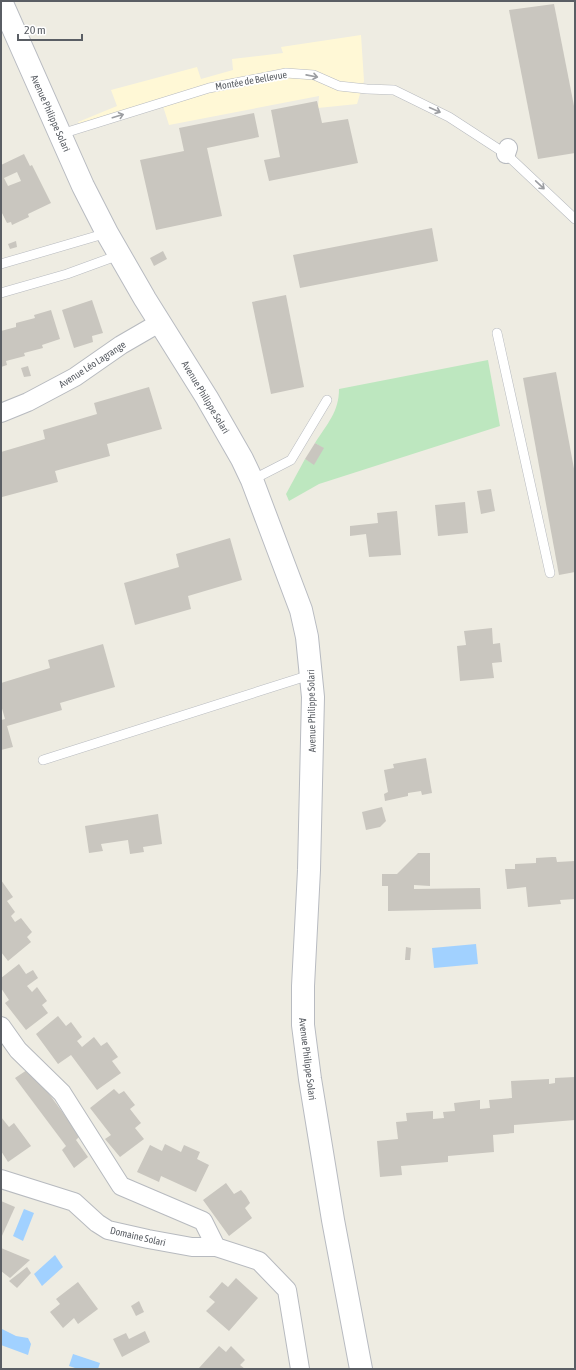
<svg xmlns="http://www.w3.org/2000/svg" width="576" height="1370" viewBox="0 0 576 1370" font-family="'Asap Condensed',sans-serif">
  <rect width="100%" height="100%" fill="#eeece2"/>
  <!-- commercial -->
  <path fill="#fff8d6" d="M361 35 364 81 357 104 318 108 319 96 169 125 162 103 82 132 78 122 117 106 111 90 197 67 201 79 233 70 232 59 283 53 281 47Z"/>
  <!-- green -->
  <path fill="#bde7bf" d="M488 360 500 426 319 484 289 501 286 494 305 459 314 464 323 448 315 443C327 424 339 412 339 389Z"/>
  <!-- water -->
  <g fill="#a1d1ff">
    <path d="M476 944 478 964 434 968 432 948Z"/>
    <path d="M24 1209 34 1213 23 1241 13 1236Z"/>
    <path d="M55 1255 63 1267 42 1286 34 1274Z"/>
    <path d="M2 1329 16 1336 28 1338 31 1344 28 1355 1 1345Z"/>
    <path d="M73 1354 100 1363 98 1369H78L69 1366Z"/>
  </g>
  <!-- building -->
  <g fill="#c9c6bf" fill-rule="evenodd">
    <path d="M554 4 575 111V153L538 159 509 10Z"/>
    <path d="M317 101 322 123 348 119 358 163 269 181 264 160 280 157 271 110Z"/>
    <path d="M254 113 259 137 207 148 222 216 156 230 140 160 184 151 179 128Z"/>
    <path d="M24 154 30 166 32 165 51 203 28 214 29 217 12 225 11 222 7 223 1 211V165ZM17 172 21 181 8 186 4 178Z"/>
    <path d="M432 228 438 261 300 288 293 255Z"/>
    <path d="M16 241 17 247 10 249 8 244Z"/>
    <path d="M163 251 167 259 154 266 150 258Z"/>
    <path d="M286 295 304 387 271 394 252 302Z"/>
    <path d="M92 300 103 333 92 336 93 342 74 348 62 310Z"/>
    <path d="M51 310 60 339 42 345 43 348 24 353 25 356 6 361 7 365 1 367V331L16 327V323L35 318 34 315Z"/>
    <path d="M28 366 31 376 24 377 21 368Z"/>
    <path d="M556 372 575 474V572L559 575 523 378Z"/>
    <path d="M149 387 162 429 107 444 110 456 55 471 58 482 2 497 1 452 45 439 43 430 97 414 94 403Z"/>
    <path d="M315 443 324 448 314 465 305 459Z"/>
    <path d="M491 489 495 511 481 514 477 491Z"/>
    <path d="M465 502 468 533 438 536 435 505Z"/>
    <path d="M397 511 401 555 369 557 366 534 350 536V526L378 523 377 513Z"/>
    <path d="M230 538 242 580 188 596 191 609 135 625 124 583 179 567 176 554Z"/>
    <path d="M492 628 493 644 500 643 502 662 492 663 494 678 460 681 457 646 466 645 464 631Z"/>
    <path d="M103 644 115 687 60 703 62 710 7 726 13 747 1 750V720L5 719 1 705V683L50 668 48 660Z"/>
    <path d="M426 758 432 793 422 795 421 791 408 793V796L385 801 384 794 388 792 384 770 394 768 393 764Z"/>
    <path d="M382 807 386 821 380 827 366 830 362 812Z"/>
    <path d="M158 814 162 844 143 847 144 852 130 854 128 840 101 844 103 851 89 853 85 826Z"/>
    <path d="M418 853H430V886L414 885V889L480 888 481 909 388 911V886H382V874H397Z"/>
    <path d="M552 857H556L557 862 575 861V899L560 900 561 904 528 907 526 887 507 889 505 869H515V864L536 863V858Z"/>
    <path d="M1 880 13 897 7 901 15 912 11 916 15 922 21 918 32 932 27 937 31 942 8 961 1 952Z"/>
    <path d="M406 947 411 948 410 960H405Z"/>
    <path d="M19 964 26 974 33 970 38 978 27 986 32 992 37 987 47 1001 42 1005 48 1013 26 1030 5 1003 9 1000 1 988V978Z"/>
    <path d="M58 1016 66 1026 71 1022 82 1037 77 1041 82 1047 94 1037 101 1046 107 1042 118 1057 112 1061 121 1073 97 1090 71 1055 58 1064 36 1034Z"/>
    <path d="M30 1068 80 1136 76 1140 88 1157 74 1168 62 1150 66 1146 15 1078Z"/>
    <path d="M575 1077V1120L514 1125V1133L493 1135 494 1152 448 1156V1162L401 1166 402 1175 380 1177 377 1141 398 1139 396 1122 407 1121 406 1113 433 1111V1119L444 1118 443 1112 455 1111 454 1103 480 1100V1109L490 1108 489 1100 512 1098 511 1081 549 1079V1084L555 1083V1078Z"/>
    <path d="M114 1089 119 1094 124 1091 135 1105 130 1109 141 1123 135 1128 144 1139 120 1157 105 1139 111 1135 90 1108Z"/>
    <path d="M1 1117 9 1127 14 1123 31 1146 8 1162 1 1151Z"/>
    <path d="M165 1144 181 1152 184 1145 193 1149 200 1152 197 1159 209 1165 196 1192 161 1176 159 1182 137 1172 150 1145 162 1151Z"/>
    <path d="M226 1183 234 1194 241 1190 246 1196 250 1203 245 1208 252 1218 229 1236 203 1200Z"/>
    <path d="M1 1201 15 1207 1 1238Z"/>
    <path d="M1 1248 30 1260 10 1278 1 1271Z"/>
    <path d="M27 1267 31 1273 17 1288 9 1281Z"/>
    <path d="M236 1278 258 1298 229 1331 206 1311 215 1302 209 1297 222 1282 228 1287Z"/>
    <path d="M78 1282 98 1309 78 1324 74 1318 63 1328 50 1312 60 1304 56 1299Z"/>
    <path d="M139 1301 144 1312 136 1316 131 1306Z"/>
    <path d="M145 1331 150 1342 122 1357 113 1339 126 1333 129 1339Z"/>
    <path d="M219 1346 226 1352 231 1346 245 1360 240 1365 245 1369 199 1368Z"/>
  </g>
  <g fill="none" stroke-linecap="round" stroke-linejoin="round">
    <!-- lane casing -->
    <g stroke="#b7babf" stroke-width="10">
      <g id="lane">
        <path d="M61 134 209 88 286 73 314 75 339 86 367 89 394 90 449 117 506 154 575 219"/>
        <path d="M1 264 107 233"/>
        <path d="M1 293 67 274 119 255"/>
        <path d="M497 333 550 573"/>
        <path d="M252 480 291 460 327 400"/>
        <path d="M43 760 310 675"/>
      </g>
    </g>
    <!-- street casing -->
    <g stroke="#b7babf" stroke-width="20">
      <g id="street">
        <path d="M506 154 508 148"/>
        <path d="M1 413 28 402 75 377 121 345 159 323"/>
        <path d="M1 1026 18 1050 62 1093 121 1186 203 1221 216 1247 259 1261 287 1290 300 1369"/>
        <path d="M1 1179 74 1202 97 1223 108 1230 148 1239 192 1247H216"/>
      </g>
    </g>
    <!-- secondary casing -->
    <g stroke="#b8bbc1" stroke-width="24">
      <path id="secondary" d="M1 1 83 186 107 233 145 299 207 398 242 459 252 480 301 610 307 637 313 697 309 870 303 986V1025L310 1079 333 1220 361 1369"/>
    </g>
    <!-- lane -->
    <use href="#lane" stroke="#fff" stroke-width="9"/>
    <!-- street -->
    <use href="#street" stroke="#fff" stroke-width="18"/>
    <!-- secondary -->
    <use href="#secondary" stroke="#fff" stroke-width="22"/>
  </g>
  <!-- one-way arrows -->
  <defs><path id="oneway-shaft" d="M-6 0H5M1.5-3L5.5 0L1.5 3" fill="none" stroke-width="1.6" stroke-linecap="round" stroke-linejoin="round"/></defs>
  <g stroke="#9c9ea2">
    <use href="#oneway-shaft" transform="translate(312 76) rotate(11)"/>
    <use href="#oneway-shaft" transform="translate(435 110) rotate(24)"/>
    <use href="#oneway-shaft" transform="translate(118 116) rotate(-17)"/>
    <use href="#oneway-shaft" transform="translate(540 185) rotate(43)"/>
  </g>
  <g text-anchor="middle" stroke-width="3.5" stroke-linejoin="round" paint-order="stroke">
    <!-- street labels -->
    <g font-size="10" fill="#5a5e64" stroke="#fff">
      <text transform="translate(251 80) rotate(-10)" y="4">Montée de Bellevue</text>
      <text transform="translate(51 113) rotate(66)" y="4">Avenue Philippe Solari</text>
      <text transform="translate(92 364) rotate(-33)" y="4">Avenue Léo Lagrange</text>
      <text transform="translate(206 397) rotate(59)" y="4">Avenue Philippe Solari</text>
      <text transform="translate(311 711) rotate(-91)" y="4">Avenue Philippe Solari</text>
      <text transform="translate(308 1059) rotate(83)" y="4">Avenue Philippe Solari</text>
      <text transform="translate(138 1236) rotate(13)" y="4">Domaine Solari</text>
    </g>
  </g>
  <!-- border -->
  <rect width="576" height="1370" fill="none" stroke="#5a5e64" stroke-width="4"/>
  <!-- scale -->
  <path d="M18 34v6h64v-6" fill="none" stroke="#5a5e64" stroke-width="2"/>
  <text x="24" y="34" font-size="12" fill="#5a5e64" stroke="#ffffff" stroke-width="3" paint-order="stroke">20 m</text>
</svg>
